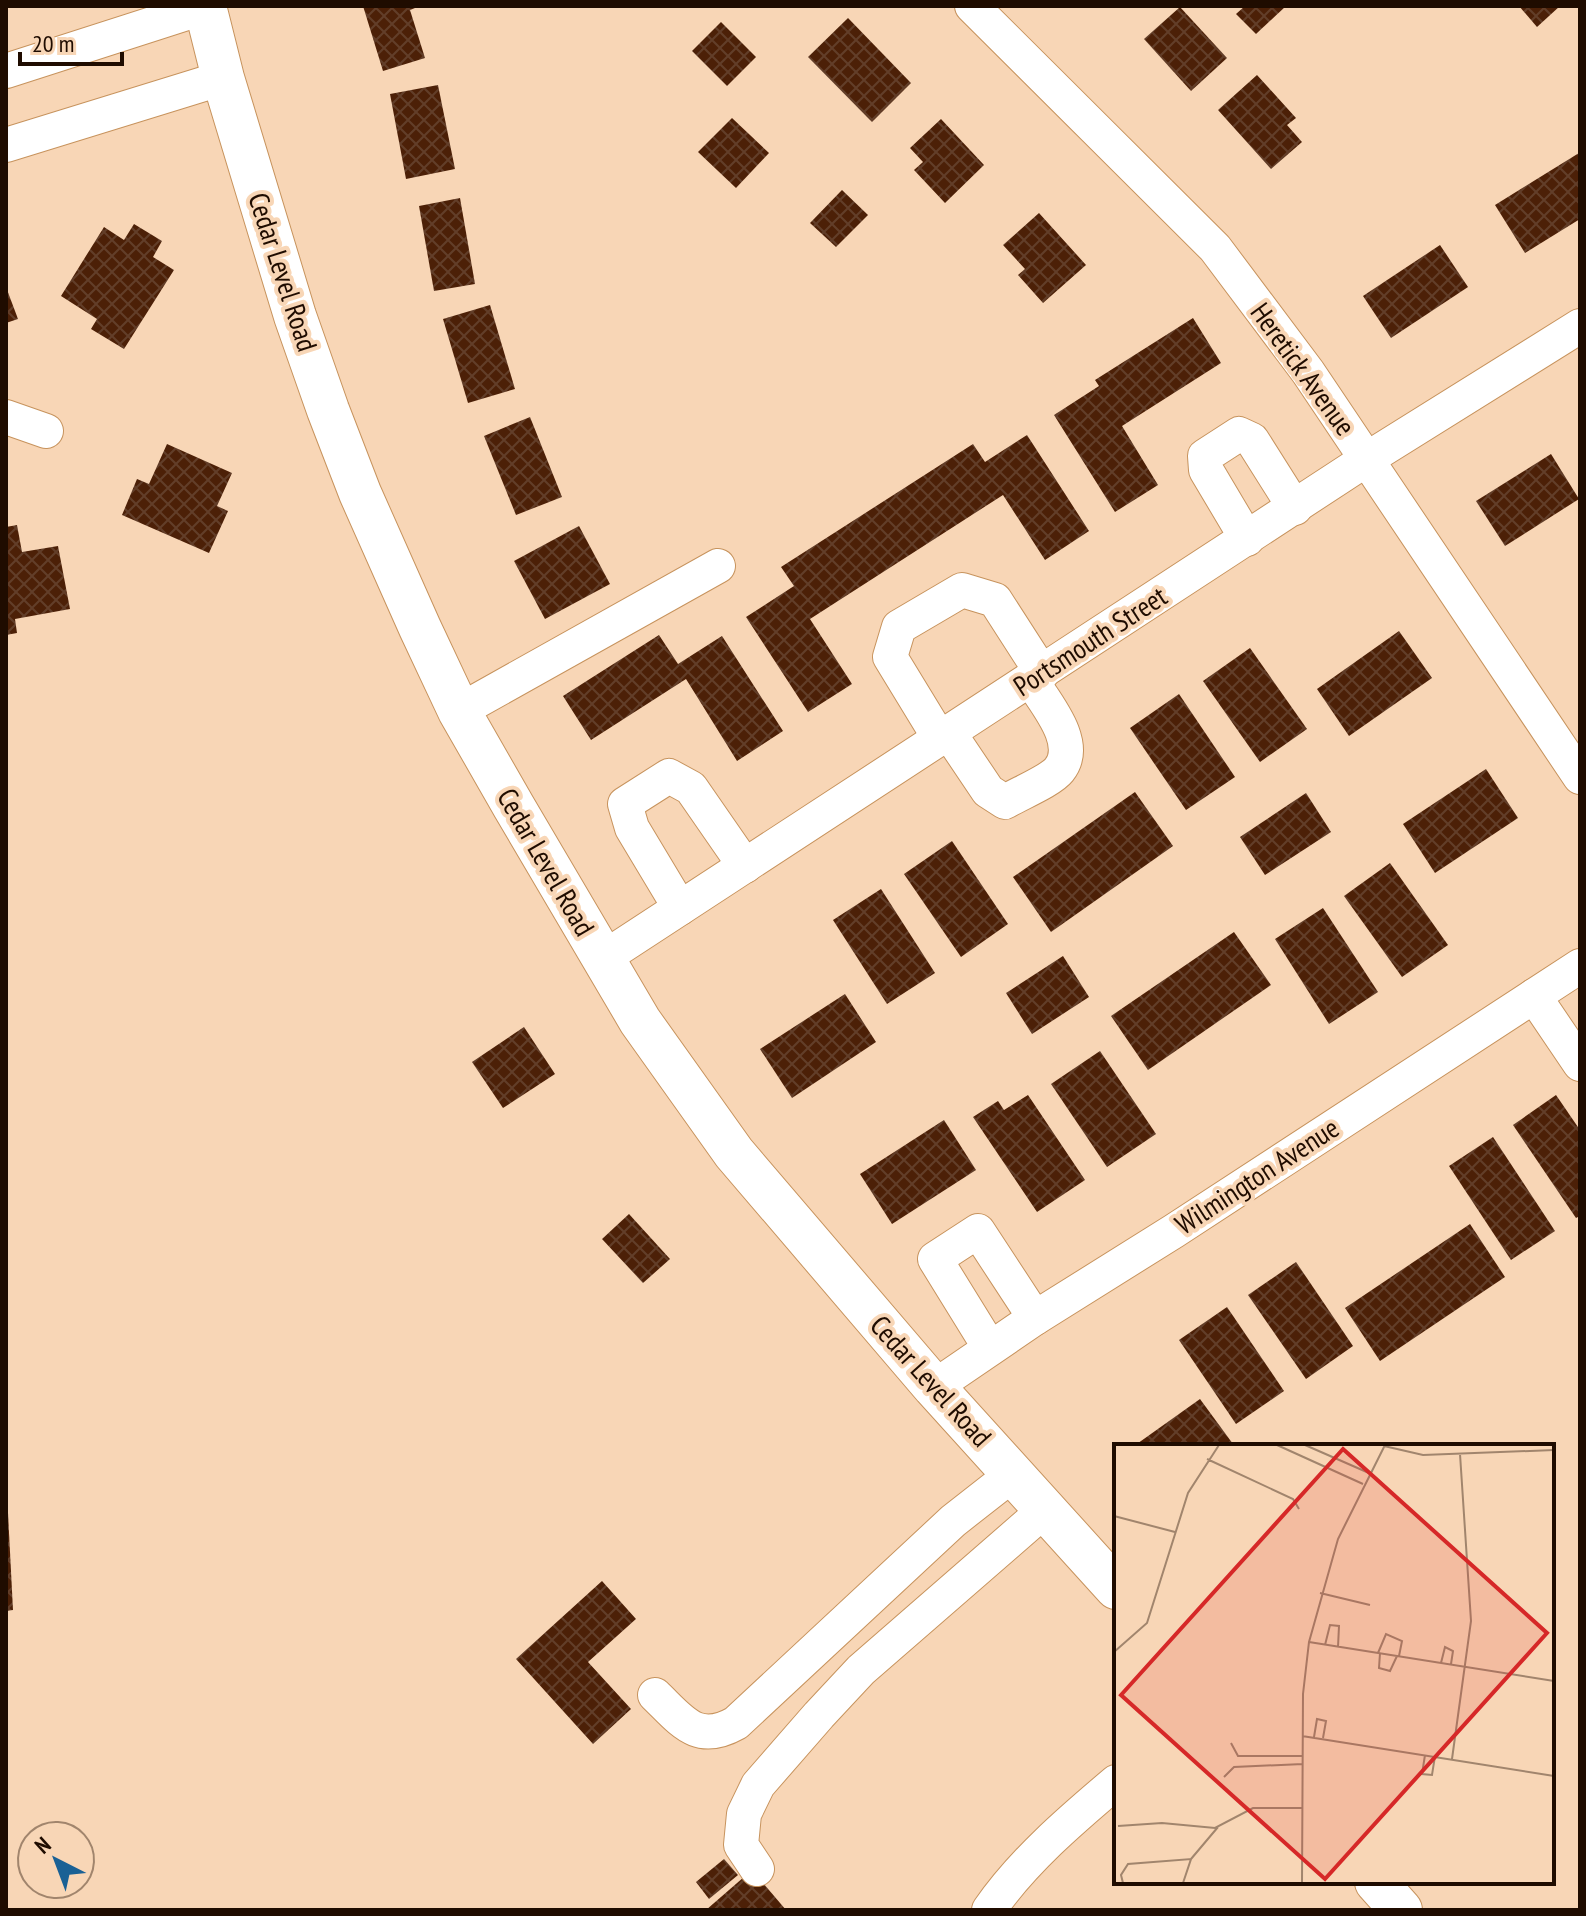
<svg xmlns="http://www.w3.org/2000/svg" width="1586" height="1916" viewBox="0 0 1586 1916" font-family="'PT Sans Narrow',sans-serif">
  <defs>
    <pattern id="building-cross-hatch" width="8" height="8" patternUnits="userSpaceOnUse" patternTransform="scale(2)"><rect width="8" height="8" fill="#4c2007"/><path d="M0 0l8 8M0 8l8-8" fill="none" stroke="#623e29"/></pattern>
  </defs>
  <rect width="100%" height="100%" fill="#f8d6b6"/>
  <!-- building -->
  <g fill="url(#building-cross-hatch)">
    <path d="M363 6H420L410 10 425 58 383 71Z"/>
    <path d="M1245 6H1286L1256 34 1236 14Z"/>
    <path d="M1519 6H1560L1537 27Z"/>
    <path d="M1180 7 1227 58 1191 91 1144 39Z"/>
    <path d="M848 18 911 83 872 122 808 57Z"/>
    <path d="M721 22 756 57 727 86 692 51Z"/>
    <path d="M1257 75 1296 118 1287 125 1302 142 1271 169 1218 110Z"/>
    <path d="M438 85 455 169 406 179 390 94Z"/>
    <path d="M732 118 769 153 736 188 698 152Z"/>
    <path d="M941 119 984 165 945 203 914 170 923 162 910 148Z"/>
    <path d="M1579 153 1580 219 1525 253 1495 205Z"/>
    <path d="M842 190 868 215 836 247 810 223Z"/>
    <path d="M460 198 475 284 434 291 419 206Z"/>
    <path d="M1039 213 1086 265 1043 303 1018 275 1025 269 1003 245Z"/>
    <path d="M134 224 162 241 153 257 174 270 124 349 91 329 97 319 61 296 104 227 124 240Z"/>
    <path d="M1440 245 1468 287 1391 338 1363 296Z"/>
    <path d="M6 287 18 319 6 323Z"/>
    <path d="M490 305 515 389 468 403 443 319Z"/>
    <path d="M1193 318 1221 363 1122 426 1158 485 1115 512 1054 415 1099 386 1095 380Z"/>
    <path d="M530 417 562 497 516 515 484 436Z"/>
    <path d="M1027 435 1089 531 1045 560 1003 495 810 619 852 684 808 712 746 617 794 586 781 567 973 444 985 462Z"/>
    <path d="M167 444 232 473 217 506 228 511 209 553 122 515 137 479 149 484Z"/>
    <path d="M1551 454 1579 499 1505 546 1476 501Z"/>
    <path d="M17 525 22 552 58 546 70 609 15 619 17 633 6 635V527Z"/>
    <path d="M579 526 610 584 545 619 514 561Z"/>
    <path d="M1399 631 1432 678 1349 736 1317 689Z"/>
    <path d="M659 635 678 664 722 636 783 731 737 761 686 679 591 740 563 696Z"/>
    <path d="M1250 648 1307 729 1260 762 1203 681Z"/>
    <path d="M1179 694 1235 777 1186 810 1130 728Z"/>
    <path d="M1486 769 1518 818 1435 873 1403 824Z"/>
    <path d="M1135 792 1173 846 1051 932 1013 877Z"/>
    <path d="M1306 793 1331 832 1265 875 1240 837Z"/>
    <path d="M952 841 1008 924 961 957 904 874Z"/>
    <path d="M1390 863 1448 945 1402 977 1344 896Z"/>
    <path d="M881 889 935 973 887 1004 833 920Z"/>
    <path d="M1323 908 1378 992 1329 1024 1275 939Z"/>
    <path d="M1234 932 1271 985 1148 1070 1111 1016Z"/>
    <path d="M1063 956 1089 997 1032 1034 1006 993Z"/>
    <path d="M845 994 876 1042 792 1098 760 1049Z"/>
    <path d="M524 1027 555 1074 503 1108 472 1062Z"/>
    <path d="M1100 1051 1156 1134 1107 1167 1051 1084Z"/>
    <path d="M1028 1095 1085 1180 1037 1212 973 1117 998 1101 1004 1110Z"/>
    <path d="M1556 1095 1580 1130V1216L1576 1218 1513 1125Z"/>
    <path d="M944 1120 976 1170 892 1224 860 1174Z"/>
    <path d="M1493 1137 1555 1231 1511 1260 1449 1166Z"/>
    <path d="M629 1214 670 1259 643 1283 602 1239Z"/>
    <path d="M1470 1224 1505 1277 1380 1361 1345 1308Z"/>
    <path d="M1296 1262 1353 1346 1306 1379 1248 1295Z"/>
    <path d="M1227 1307 1284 1391 1236 1424 1179 1340Z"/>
    <path d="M1200 1399 1233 1444 1230 1446H1134Z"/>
    <path d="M6 1513H8L13 1610 6 1611Z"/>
    <path d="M602 1581 636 1619 588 1662 631 1709 593 1744 516 1659Z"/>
    <path d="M724 1859 738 1875 709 1899 696 1882Z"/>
    <path d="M752 1870 786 1910H706Z"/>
  </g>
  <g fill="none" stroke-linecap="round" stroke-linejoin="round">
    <!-- minor casing -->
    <g stroke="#c7935d" stroke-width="36">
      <g id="minor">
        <path d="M972 6 1215 248 1308 372 1580 777"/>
        <path d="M6 71 205 7"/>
        <path d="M6 145 223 78"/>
        <path d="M6 417 46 431"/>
        <path d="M1247 539 1206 470 1205 456 1239 434 1252 440 1295 508"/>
        <path d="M459 711 718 566"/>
        <path d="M949 733 988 791 1005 802C1018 794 1050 781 1059 770 1081 743 1045 703 1031 680"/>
        <path d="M940 739 890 657 899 627 962 590 995 600 1042 673"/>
        <path d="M680 908 632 828 625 804 669 776 691 788 745 866"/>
        <path d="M602 959 1367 459 1580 326"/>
        <path d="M1534 996 1580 1064"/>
        <path d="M990 1348 935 1259 978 1231 1035 1318"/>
        <path d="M934 1387 1035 1318 1174 1231 1580 966"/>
        <path d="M655 1695C682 1721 697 1745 736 1723L953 1521 1013 1474"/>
        <path d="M757 1869 741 1845 744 1814 758 1785 819 1715 861 1670 1046 1509"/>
        <path d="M989 1910C1023 1861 1071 1820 1116 1782"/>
      </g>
    </g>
    <!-- major casing -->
    <g stroke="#c7935d" stroke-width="44">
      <g id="major">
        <path d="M205 6 223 78 295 316 328 410 360 493 420 628 459 711 514 807 640 1021 734 1153 934 1387 1116 1588"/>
        <path d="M1376 1882 1401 1910"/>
      </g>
    </g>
    <!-- minor -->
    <use href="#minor" stroke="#fff" stroke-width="34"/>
    <!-- major -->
    <use href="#major" stroke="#fff" stroke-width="42"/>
  </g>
  <g text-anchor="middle" stroke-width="8" stroke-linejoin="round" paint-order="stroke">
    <!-- street labels -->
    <g font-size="28" fill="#1f0c00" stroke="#f8d6b6">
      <text transform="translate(283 272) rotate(72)" y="10">Cedar Level Road</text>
      <text transform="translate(1303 369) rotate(54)" y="10">Heretick Avenue</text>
      <text transform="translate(1090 641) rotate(-33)" y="10">Portsmouth Street</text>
      <text transform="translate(546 862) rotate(60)" y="10">Cedar Level Road</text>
      <text transform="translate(1257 1176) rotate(-33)" y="10">Wilmington Avenue</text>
      <text transform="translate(931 1381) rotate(48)" y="10">Cedar Level Road</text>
    </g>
  </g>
  <!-- overview -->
  <g transform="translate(1114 1444)">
    <rect width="440" height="440" fill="#f8d6b6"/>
    <path fill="none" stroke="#a1856d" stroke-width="2" d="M163 1 249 40M191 1 255 29M270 2 309 11 440 6M93 15 179 55 185 65M0 72 61 88M206 149 256 161M195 198 440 237M211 201 216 181 225 182 224 203M0 208 33 179 74 49 105 1M264 209 272 190 288 197 285 212M266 209 265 224 276 227 283 212M327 219 331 203 339 207 337 220M188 292 440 332M200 293 203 275 212 277 209 294M117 299 124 312H189M311 311 308 330 318 331 321 312M338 315 357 177 346 10M110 333 120 323 189 320M4 382 48 379 101 384 139 364H188M77 415 104 383M9 439 7 431 14 420 77 415 69 439M188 439 189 250 195 198 224 95 271 1"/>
    <path fill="#d62828" fill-opacity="0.15" stroke="#d62828" stroke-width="4" d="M229 5 433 189 211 435 7 251Z"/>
    <rect width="440" height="440" fill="none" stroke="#1f0c00" stroke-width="4"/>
  </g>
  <!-- border -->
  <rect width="1586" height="1916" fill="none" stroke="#1f0c00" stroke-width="16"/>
  <!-- north arrow -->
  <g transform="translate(56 1860) rotate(318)"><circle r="38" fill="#f8d6b6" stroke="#a1856d" stroke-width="2"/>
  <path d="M0-6L14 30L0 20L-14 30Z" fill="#1a6195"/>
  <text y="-12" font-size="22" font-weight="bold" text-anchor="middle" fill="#1f0c00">N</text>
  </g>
  <!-- scale -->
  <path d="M20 52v12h102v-12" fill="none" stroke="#1f0c00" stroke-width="4"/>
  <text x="32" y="52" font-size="24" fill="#1f0c00" stroke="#f8d6b6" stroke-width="6" paint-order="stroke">20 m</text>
</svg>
